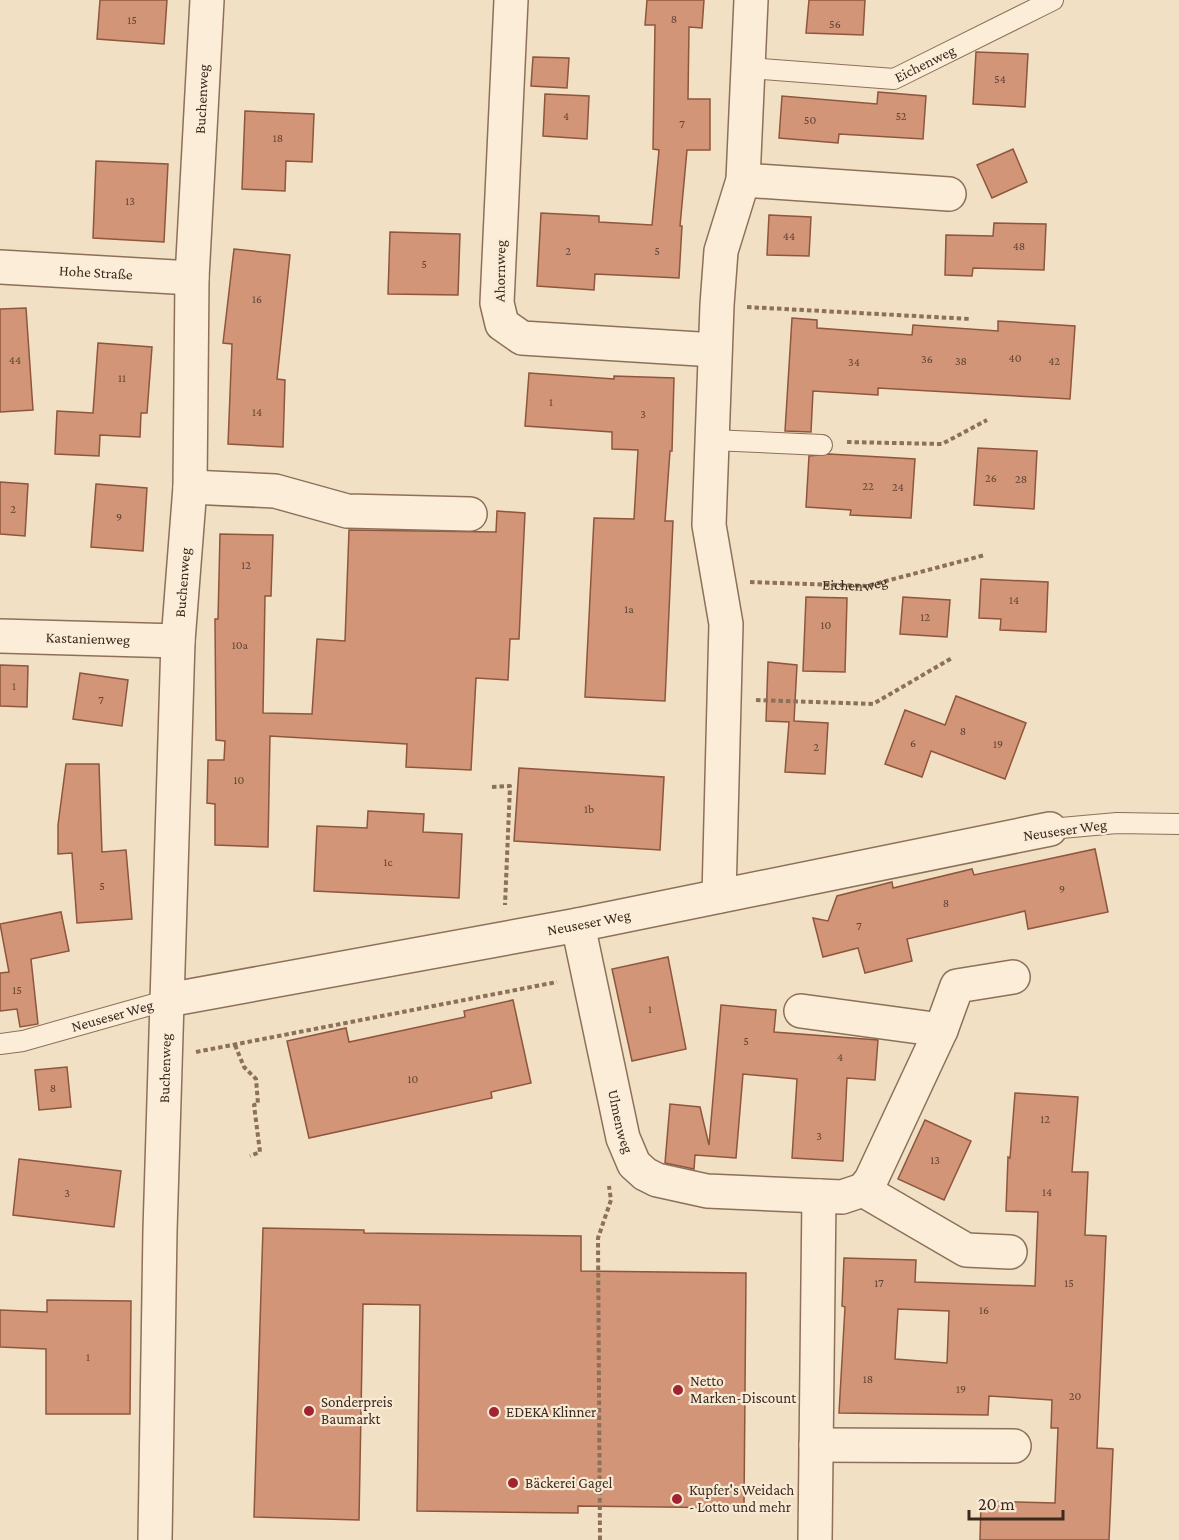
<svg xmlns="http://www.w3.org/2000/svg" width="1179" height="1540" viewBox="0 0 1179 1540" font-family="'Crimson Pro',serif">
  <rect width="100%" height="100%" fill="#f1e0c4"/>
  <!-- building -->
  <g fill="#d29578" stroke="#8e563d" stroke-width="1.5" fill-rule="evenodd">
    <path d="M100 0H167L164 44 97 39Z"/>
    <path d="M647 0H704L702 28 689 27 688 99H710V150H687L680 226H682L679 278 595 274 594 290 537 286 541 213 599 216V222L652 225 659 150 653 149 655 25H645Z"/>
    <path d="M809 0H865L863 35 806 33Z"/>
    <path d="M976 52 1028 54 1025 107 973 104Z"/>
    <path d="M533 57 569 58 567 88 531 86Z"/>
    <path d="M878 92 926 96 923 139 839 134 838 143 779 138 782 96 877 104Z"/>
    <path d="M545 94 589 96 587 139 543 136Z"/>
    <path d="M245 111 314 114 312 162 286 161 285 191 242 189Z"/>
    <path d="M1013 149 1027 182 992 198 977 165Z"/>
    <path d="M96 161 168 164 164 242 93 238Z"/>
    <path d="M769 215 811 217 809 256 767 255Z"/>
    <path d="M994 223 1046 224 1044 270 973 268 972 276 945 275 946 235 993 236Z"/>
    <path d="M390 232 460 234 458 295 388 294Z"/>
    <path d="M234 249 290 255 277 379 285 380 283 447 228 444 232 344 223 343Z"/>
    <path d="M26 308 33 410 0 412V309Z"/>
    <path d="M792 318 817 320V328L912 335 913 325 998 331V321L1075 326 1070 399 878 388V395L813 391 811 432 785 431Z"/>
    <path d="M98 343 152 347 147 413H141L140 437 100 435 99 456 55 454 57 411 93 413Z"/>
    <path d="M529 373 614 379V376L674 378 672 451H670L665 521H673L665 701 585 697 594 518 634 519 638 450 612 449V432L525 426Z"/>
    <path d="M978 448 1037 451 1034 509 974 505Z"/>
    <path d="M829 454 915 459 911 518 850 515 851 510 806 507 809 456Z"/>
    <path d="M0 482 28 484 25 536 0 534Z"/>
    <path d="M96 484 147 488 143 551 91 547Z"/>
    <path d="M497 511 525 513 519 639H510L508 680 476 678 471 770 406 767 407 744 270 736 268 847 215 845V804L207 803 208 760H224L225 741 216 740 215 619H218L220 534 273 535 271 596H265L263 713 312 714 317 639 345 641 349 530 496 532Z"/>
    <path d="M981 579 1048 582 1046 632 1000 630 1001 619 979 618Z"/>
    <path d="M806 597 847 598 845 672 803 671Z"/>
    <path d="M903 597 950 600 947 637 900 634Z"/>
    <path d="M768 662 797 665 794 721 828 723 825 774 785 772 789 722 766 721Z"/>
    <path d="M0 665 28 666 27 707 0 706Z"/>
    <path d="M80 673 128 680 122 726 73 719Z"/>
    <path d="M956 696 1026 723 1005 779 931 751 922 777 885 764 905 710 945 725Z"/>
    <path d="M66 764H99L102 852 126 850 132 919 77 923 72 853 58 854V825Z"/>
    <path d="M519 768 664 777 660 850 514 841Z"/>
    <path d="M368 811 424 814 423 832 462 834 459 898 314 891 317 826 367 828Z"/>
    <path d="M1095 849 1108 912 1028 929 1025 911 907 939 912 961 865 973 858 948 823 957 813 918 828 921 837 896 892 882 893 888 972 869 974 875Z"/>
    <path d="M61 912 69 951 31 959 38 1024 20 1027 17 1009 0 1011V973L9 972 0 924Z"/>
    <path d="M668 957 686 1049 632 1061 612 969Z"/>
    <path d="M513 1000 531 1083 491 1092 492 1098 309 1138 287 1041 346 1028 349 1042 465 1017 464 1011Z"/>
    <path d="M721 1005 776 1010 774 1032 878 1040 875 1080 847 1078 843 1161 792 1158 797 1079 743 1074 736 1158 695 1155 694 1169 665 1163 670 1104 700 1107 709 1145Z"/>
    <path d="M67 1067 71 1107 39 1110 35 1070Z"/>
    <path d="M1015 1093 1078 1097 1072 1172H1088L1085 1235 1106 1236 1097 1448 1113 1449 1109 1540H980L981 1501 1055 1503 1058 1428H1051L1052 1400 989 1396 988 1415 839 1413 845 1307 842 1306 844 1258 916 1260 915 1282 1035 1286 1038 1212 1006 1211 1008 1157 1010 1158ZM898 1309 949 1311 947 1363 895 1359Z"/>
    <path d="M925 1120 971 1141 944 1200 898 1179Z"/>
    <path d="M19 1159 121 1171 114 1227 13 1215Z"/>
    <path d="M263 1228 364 1230V1233L581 1236V1271L746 1273 744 1508 578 1506V1513L417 1511 420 1305 363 1304 359 1520 254 1517Z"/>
    <path d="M47 1300 131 1301 130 1414H46V1349L0 1347V1310L47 1312Z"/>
  </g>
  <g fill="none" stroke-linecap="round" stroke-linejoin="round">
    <!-- service casing -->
    <g stroke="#8d7059" stroke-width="22">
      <g id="service">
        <path id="s2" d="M749 68 894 79 1053 0"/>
        <path d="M712 440 822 445"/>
        <path d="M1050 829 1117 823 1179 824"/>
        <path id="s3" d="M0 1044 23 1041 168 1000"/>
      </g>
    </g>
    <!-- minor casing -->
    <g stroke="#8d7059" stroke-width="36">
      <g id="minor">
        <path d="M511 0 497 303 502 324 522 338 715 350"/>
        <path d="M743 180 949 194"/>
        <path id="s4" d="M0 267 192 278"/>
        <path d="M190 487 275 491 347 511 470 514"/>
        <path id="s5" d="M0 636 178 641"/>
        <path d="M719 896 726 624 709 525 717 305 721 251 743 180 751 0"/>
        <path id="s6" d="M578 925 623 1138 634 1164 645 1174 657 1180 707 1191 842 1197 863 1190 871 1180 941 1030 957 986 1013 977"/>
        <path id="s7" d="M168 1000 578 925 1050 829"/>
        <path d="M801 1011 941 1030"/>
        <path d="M863 1190 966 1250 1010 1252"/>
        <path d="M816 1445 1014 1446"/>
        <path id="s8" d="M155 1540 160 1231 178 641 190 487 192 278 207 0"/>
        <path d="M815 1540 819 1196"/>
      </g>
    </g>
    <!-- path -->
    <g stroke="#8d7059" stroke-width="4" stroke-dasharray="4.5 3" stroke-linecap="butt">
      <path d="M747 307 971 319"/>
      <path d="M847 442 942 444 987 420"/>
      <path id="s1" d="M750 582 867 586 985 555"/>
      <path d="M756 700 873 704 952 658"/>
      <path d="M492 787 510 786 505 905"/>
      <path d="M235 1045 244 1067 256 1079 258 1104 254 1105 260 1152 250 1156"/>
      <path d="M196 1052 557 982"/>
      <path d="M600 1540 598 1238 611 1200 609 1186"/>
    </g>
    <!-- service -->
    <use href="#service" stroke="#fbedd8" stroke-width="20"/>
    <!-- minor -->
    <use href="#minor" stroke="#fbedd8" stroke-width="33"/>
  </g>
  <!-- markers -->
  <g fill="#a02531" stroke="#f8ead4" stroke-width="2">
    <circle cx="678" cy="1390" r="6"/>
    <circle cx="309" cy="1411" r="6"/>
    <circle cx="494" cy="1412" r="6"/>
    <circle cx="513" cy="1483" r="6"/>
    <circle cx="677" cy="1499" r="6"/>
  </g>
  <g text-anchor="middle" stroke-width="4.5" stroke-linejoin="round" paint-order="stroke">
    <!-- number labels -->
    <g font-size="12" fill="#624534">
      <text x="674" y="23">8</text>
      <text x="132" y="24">15</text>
      <text x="835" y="28">56</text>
      <text x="1000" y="83">54</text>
      <text x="566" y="120">4</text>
      <text x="901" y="120">52</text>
      <text x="810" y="124">50</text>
      <text x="682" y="128">7</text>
      <text x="278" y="142">18</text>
      <text x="130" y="205">13</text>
      <text x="789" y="240">44</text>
      <text x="1019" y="250">48</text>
      <text x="568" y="255">2</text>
      <text x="657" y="255">5</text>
      <text x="424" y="268">5</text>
      <text x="257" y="303">16</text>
      <text x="1015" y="362">40</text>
      <text x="927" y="363">36</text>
      <text x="15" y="364">44</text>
      <text x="961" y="365">38</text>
      <text x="1054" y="365">42</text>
      <text x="854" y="366">34</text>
      <text x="122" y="382">11</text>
      <text x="551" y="406">1</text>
      <text x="257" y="416">14</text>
      <text x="643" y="418">3</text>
      <text x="991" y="482">26</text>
      <text x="1021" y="483">28</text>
      <text x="868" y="490">22</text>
      <text x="898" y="491">24</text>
      <text x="13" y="513">2</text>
      <text x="119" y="521">9</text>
      <text x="246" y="569">12</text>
      <text x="1014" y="604">14</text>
      <text x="629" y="613">1a</text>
      <text x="925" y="621">12</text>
      <text x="826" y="629">10</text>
      <text x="240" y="649">10a</text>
      <text x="14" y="690">1</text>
      <text x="101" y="704">7</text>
      <text x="963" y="735">8</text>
      <text x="913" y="747">6</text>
      <text x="998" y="748">19</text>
      <text x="816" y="751">2</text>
      <text x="239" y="784">10</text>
      <text x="589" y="813">1b</text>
      <text x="388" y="866">1c</text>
      <text x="102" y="890">5</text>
      <text x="1062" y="893">9</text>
      <text x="946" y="907">8</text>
      <text x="859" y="930">7</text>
      <text x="17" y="994">15</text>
      <text x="650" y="1013">1</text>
      <text x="746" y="1045">5</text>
      <text x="840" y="1061">4</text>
      <text x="413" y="1083">10</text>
      <text x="53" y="1092">8</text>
      <text x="1045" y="1123">12</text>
      <text x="819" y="1140">3</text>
      <text x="935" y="1164">13</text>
      <text x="1047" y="1196">14</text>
      <text x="67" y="1197">3</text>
      <text x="879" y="1287">17</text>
      <text x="1069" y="1287">15</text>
      <text x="984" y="1314">16</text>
      <text x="88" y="1361">1</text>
      <text x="868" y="1383">18</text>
      <text x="961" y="1393">19</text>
      <text x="1075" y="1400">20</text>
    </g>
    <!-- street labels -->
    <g font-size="15" fill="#3c2a1e" stroke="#f8ead4">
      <text dy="5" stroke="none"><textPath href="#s2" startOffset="180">Eichenweg</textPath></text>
      <text dy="5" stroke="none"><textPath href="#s8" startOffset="1442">Buchenweg</textPath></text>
      <text transform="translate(500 271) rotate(-89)" y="5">Ahornweg</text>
      <text dy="5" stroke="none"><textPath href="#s4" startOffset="96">Hohe Straße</textPath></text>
      <text dy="5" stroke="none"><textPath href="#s1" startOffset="105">Eichenweg</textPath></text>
      <text dy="5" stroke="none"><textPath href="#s8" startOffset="958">Buchenweg</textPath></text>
      <text dy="5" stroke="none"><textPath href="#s5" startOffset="88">Kastanienweg</textPath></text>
      <text transform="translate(1065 830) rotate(-8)" y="5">Neuseser Weg</text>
      <text dy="5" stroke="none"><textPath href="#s7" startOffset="428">Neuseser Weg</textPath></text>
      <text dy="5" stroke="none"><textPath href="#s3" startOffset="116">Neuseser Weg</textPath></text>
      <text dy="5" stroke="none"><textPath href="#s8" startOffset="472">Buchenweg</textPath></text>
      <text dy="5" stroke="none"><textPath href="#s6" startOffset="201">Ulmenweg</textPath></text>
    </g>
    <!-- poi labels -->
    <g font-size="15" fill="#3c2a1e" stroke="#f8ead4" text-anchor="start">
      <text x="690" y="1386">Netto<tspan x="690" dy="17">Marken-Discount</tspan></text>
      <text x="321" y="1407">Sonderpreis<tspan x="321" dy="17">Baumarkt</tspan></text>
      <text x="506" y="1417">EDEKA Klinner</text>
      <text x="525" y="1488">Bäckerei Gagel</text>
      <text x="689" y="1495">Kupfer's Weidach<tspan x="689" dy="17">- Lotto und mehr</tspan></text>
    </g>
  </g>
  <!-- scale -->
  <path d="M969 1510v9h94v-9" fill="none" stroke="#3c2a1e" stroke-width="3"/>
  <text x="978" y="1510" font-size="18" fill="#3c2a1e" stroke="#f8ead4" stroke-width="4.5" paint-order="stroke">20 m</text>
</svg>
